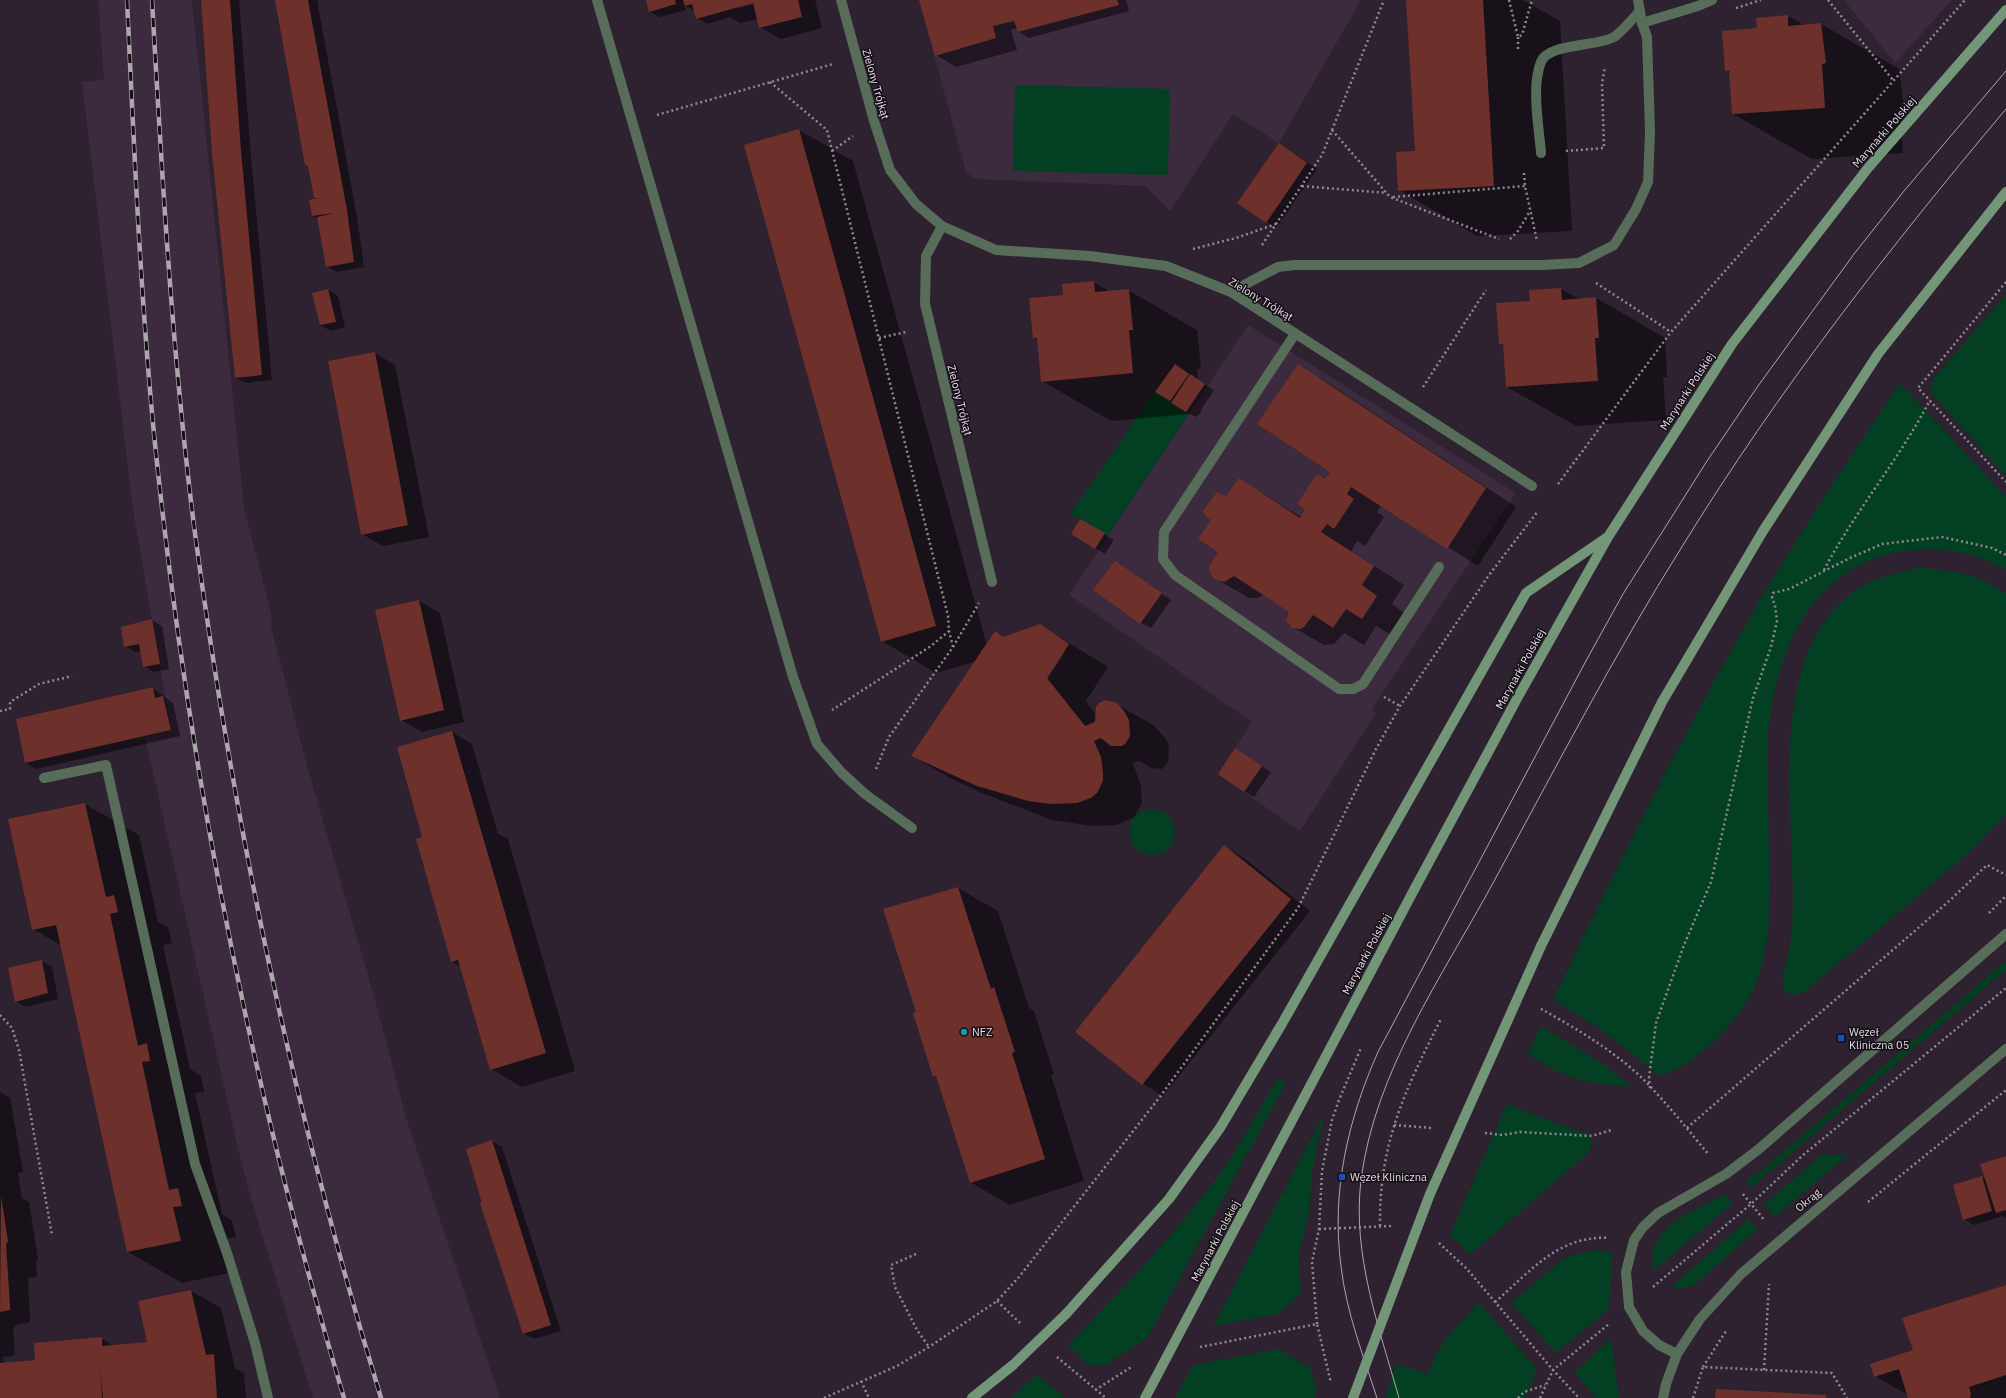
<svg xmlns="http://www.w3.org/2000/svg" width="2006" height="1398" viewBox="0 0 2006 1398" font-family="'IBM Plex Sans',sans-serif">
  <rect width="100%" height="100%" fill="#2e2130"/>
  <!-- built -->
  <g fill="#3c2a3e">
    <path d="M98 0H192L244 507 272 617 271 626 309 773 376 1003 407 1121 500 1398H313L251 1199 237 1144 145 737 171 730 133 510 82 82 104 80Z"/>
    <path d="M919 0H1361L1279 143 1233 114 1170 211 1145 186 975 179 966 172Z"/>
    <path d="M1844 0H1952L1895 63Z"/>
    <path d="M1248 325 1516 493 1381 695 1372 710 1376 713 1300 831 1218 774 1252 722 1069 595Z"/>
  </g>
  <!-- green -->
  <g fill="#034023">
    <path d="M1015 85 1170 89 1168 175 1013 171Z"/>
    <path d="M2006 295V476L1932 394 1931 387 1933 379Z"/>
    <path d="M1900 383 2006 497V570C1970 549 1926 544 1886 555 1801 579 1772 667 1767 747 1766 773 1768 800 1769 826 1769 858 1770 889 1769 920 1764 976 1753 1006 1711 1044 1695 1058 1679 1070 1659 1076 1626 1047 1592 1022 1553 1000 1616 869 1680 739 1752 614 1798 535 1849 459 1900 383Z"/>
    <path d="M1155 392 1189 414 1108 536 1070 514Z"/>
    <path d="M1919 568C1950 569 1981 575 2006 594V815L1970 852 1807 990C1798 997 1785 997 1783 984 1783 971 1788 958 1790 945 1793 928 1793 911 1793 894 1792 803 1768 646 1859 588 1876 577 1898 572 1919 568Z"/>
    <circle cx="1152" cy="832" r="23"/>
    <path d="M2006 961V970L1752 1187 1746 1181 1760 1172Z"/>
    <path d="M1541 1026 1603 1064 1631 1086C1588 1085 1564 1079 1528 1054Z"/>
    <path d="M1277 1079 1286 1083 1147 1338 1105 1365H1088L1068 1345C1124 1288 1180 1230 1226 1165 1245 1137 1260 1107 1277 1079Z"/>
    <path d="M1507 1104 1550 1121 1588 1134C1594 1142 1592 1149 1585 1156L1470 1255 1450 1235Z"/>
    <path d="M1324 1114 1311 1178 1310 1208 1298 1258 1301 1294 1278 1314 1213 1326Z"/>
    <path d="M1849 1154 1775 1217 1764 1205 1821 1155Z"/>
    <path d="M1726 1194 1733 1203 1654 1271C1642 1229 1696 1209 1726 1194Z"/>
    <path d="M1749 1219 1758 1230 1694 1285 1680 1289 1671 1287Z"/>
    <path d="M1594 1250 1612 1252 1609 1309 1556 1353 1511 1303 1566 1257Z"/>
    <path d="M1479 1303 1537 1369 1525 1398H1386L1396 1364 1428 1374C1437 1345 1458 1324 1479 1303Z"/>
    <path d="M1611 1338 1619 1398H1596L1575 1373Z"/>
    <path d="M1278 1349 1310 1368 1317 1391 1314 1398H1175L1193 1365Z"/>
    <path d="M1037 1375 1065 1398H1011Z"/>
  </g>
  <!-- shadow -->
  <g fill="#0007" fill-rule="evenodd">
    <path d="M202 0H239L251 157 272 380 246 383 236 378Z"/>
    <path d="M276 0H317L357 217 364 267 337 272 327 266 319 219 313 216 315 200Z"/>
    <path d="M647 0H815L822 28 781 39 760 27 758 19 740 23 730 17 707 24 697 18 695 11 684 5 686 10 660 17 650 12ZM757 1 758 3 735 9V7Z"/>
    <path d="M920 0H1126L1129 11 1029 38 1019 32 1017 28 1011 30 1017 50 956 67 936 55Z"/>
    <path d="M1407 0H1523L1560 21 1572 231 1477 236 1399 190 1416 152Z"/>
    <path d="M1788 16 1804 25 1821 24 1899 69 1904 108 1900 109 1903 153 1812 159 1733 114 1730 73 1726 70 1758 29Z"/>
    <path d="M799 130 853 161 987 646 996 632 1005 638 1039 625 1108 667 1086 701 1096 715 1113 702 1153 725 1166 739 1169 747 1168 762 1162 769 1152 768 1139 761 1133 763 1141 786 1142 804 1134 817 1117 825 1092 826 1052 820 982 793 952 779 912 756 977 661 936 673 882 641ZM1063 652H1065L1045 683 1043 682Z"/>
    <path d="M1279 144 1317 169 1276 228 1266 222Z"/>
    <path d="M1094 282 1110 292 1128 290 1197 330 1201 369H1197L1198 380 1214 390 1201 410V413L1196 417 1190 414 1111 421 1042 381 1038 340 1034 338 1064 296Z"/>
    <path d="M1561 289 1579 299 1596 298 1665 338 1667 377H1663L1666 420 1576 426 1507 387 1504 346 1500 343 1531 302 1530 291Z"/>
    <path d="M328 290 338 296 345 327 331 331 320 325Z"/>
    <path d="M375 353 395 365 429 537 383 546 362 534Z"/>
    <path d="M1298 366 1328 383 1516 507 1478 566 1381 505 1377 512 1384 517 1365 546 1357 541 1351 551 1404 585 1392 604 1407 615 1393 636 1376 626 1364 645 1344 633 1334 644 1324 645 1293 627 1291 612 1263 594 1258 598H1249L1218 580 1227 498 1239 479 1301 517 1331 471Z"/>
    <path d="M1080 521 1114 540 1105 554 1095 548Z"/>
    <path d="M1115 562 1171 600 1151 628 1141 623Z"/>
    <path d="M419 601 440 613 464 722 422 732 401 720Z"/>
    <path d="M152 620 162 626 169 669 154 672 144 666 141 651 135 652 125 646Z"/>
    <path d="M152 688 173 703 180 736 36 769 26 763 17 720Z"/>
    <path d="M452 732 472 744 498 834 508 839 575 1071 522 1087 491 1069 461 967 452 962 424 838Z"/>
    <path d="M1235 749 1271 772 1254 797 1244 791Z"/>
    <path d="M85 804 139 835 158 922 168 927 172 943 163 945 190 1069 201 1076 204 1092 195 1093 222 1214 232 1221 236 1237 227 1238 234 1272 182 1283 128 1252 62 946 33 929Z"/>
    <path d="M1224 846 1244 858 1310 911 1163 1096 1143 1084Z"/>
    <path d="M958 888 998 911 1029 1008 1034 1011 1054 1074 1051 1075 1084 1181 1010 1205 970 1182 938 1079 934 1076Z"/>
    <path d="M42 961 52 967 58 999 26 1007 16 1001Z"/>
    <path d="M0 1092 10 1098 23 1172 18 1173 22 1198 29 1202 38 1259 36 1262 37 1277 28 1278 30 1322 16 1325 13 1329 15 1354 12 1356 3 1357 4 1364 36 1361 102 1339 114 1346 148 1343 191 1291 221 1308 235 1368 244 1373 246 1398H0Z"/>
    <path d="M492 1141 502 1147 561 1331 534 1339 524 1334 483 1203Z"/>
    <path d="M2006 1157V1218L2003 1216 1974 1225 1964 1219 1982 1177 1986 1179Z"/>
    <path d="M2006 1286V1398H1909L1908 1395 1875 1376Z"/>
  </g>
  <!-- building -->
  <g fill="#6e302a">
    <path d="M201 0H230L241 151 262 375 235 378 212 153Z"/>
    <path d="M275 0H308L347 210 354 262 326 267 317 217 334 213 312 216 309 200 318 198H314L308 166 305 165Z"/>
    <path d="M646 0H675L676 4 649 12Z"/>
    <path d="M683 0H798L802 17 759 28 753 3 696 19 692 4 685 6Z"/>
    <path d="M919 0H1117L1119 5 1018 32 1014 21 993 26 996 38 935 56Z"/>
    <path d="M1406 0H1483L1494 186 1398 191 1396 152 1415 151Z"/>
    <path d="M1788 15V26L1821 23 1826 63 1822 64 1825 108 1732 114 1729 71H1725L1722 31 1757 28 1756 18Z"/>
    <path d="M799 129 936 626 881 642 744 145Z"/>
    <path d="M1279 143 1307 163 1266 223 1237 203Z"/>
    <path d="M1094 281 1095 292 1129 289 1133 330H1129L1133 373 1041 382 1037 338H1033L1029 298 1063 295 1062 284Z"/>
    <path d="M1561 288 1562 300 1596 297 1599 338H1595L1598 381 1506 387 1503 344H1499L1496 303 1530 301 1529 290Z"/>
    <path d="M328 289 336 322 320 325 312 293Z"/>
    <path d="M375 352 408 525 361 535 328 361Z"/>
    <path d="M1175 364 1189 374 1170 401 1155 392Z"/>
    <path d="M1298 364 1486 488 1447 549 1351 487 1347 494 1354 499 1334 529 1327 524 1321 532 1374 566 1362 585 1377 596 1362 619 1346 609 1333 628 1313 615 1304 627 1300 629 1292 628 1286 620 1289 612 1234 576 1224 582 1214 579 1210 573 1209 566 1218 552 1198 539 1211 520 1205 516 1203 511 1217 492 1226 496 1239 478 1300 518 1305 509 1297 504 1317 474 1325 479 1330 472 1257 424Z"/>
    <path d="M1190 374 1205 384 1186 412 1171 403Z"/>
    <path d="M1080 519 1105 533 1095 549 1071 534Z"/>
    <path d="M1115 561 1162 593 1140 624 1093 590Z"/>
    <path d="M419 600 444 710 400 721 375 610Z"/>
    <path d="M152 619 160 664 143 667 139 644 124 647 121 627Z"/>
    <path d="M1040 624 1069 644 1047 678 1085 726 1095 722 1096 707 1099 703 1105 700 1117 703 1124 711 1129 720 1130 736 1126 743 1122 746H1111L1101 738 1094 741 1101 757 1103 772V781L1097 793 1091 798 1077 803 1051 804 1028 801 977 786 911 756 995 631 1003 637Z"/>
    <path d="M153 687 155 698 163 696 171 730 25 763 16 719Z"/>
    <path d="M452 731 546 1053 490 1070 458 960 451 962 416 839 422 837 397 747Z"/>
    <path d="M1235 748 1262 766 1244 792 1218 774Z"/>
    <path d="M85 803 106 897 114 895 118 912 110 914 138 1046 147 1043 150 1061 142 1062 169 1190 178 1188 182 1206 173 1207 181 1241 127 1252 56 925 32 930 8 819Z"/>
    <path d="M1224 845 1291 899 1142 1085 1075 1032Z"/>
    <path d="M958 887 991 989 994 987 1015 1052 1012 1053 1045 1159 970 1183 936 1076 933 1077 913 1013 916 1012 883 909Z"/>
    <path d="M42 960 48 993 15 1002 8 968Z"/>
    <path d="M492 1140 551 1325 523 1334 480 1203H482L466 1149Z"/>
    <path d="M2006 1156V1210L1996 1213 1980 1164Z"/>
    <path d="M1982 1176 1992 1211 1963 1220 1953 1185Z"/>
    <path d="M1 1196 8 1241 6 1245 10 1304V1310L0 1312Z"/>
    <path d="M2006 1285V1375L1969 1387 1971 1394 1970 1398H1908L1899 1369 1874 1377 1870 1364 1913 1350 1902 1318Z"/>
    <path d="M191 1290 206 1355 214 1354 217 1398H103L100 1366 102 1398H0V1363L35 1360 34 1343 102 1337V1346L147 1342 138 1301Z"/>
    <path d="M1716 1389 1826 1395V1398H1715Z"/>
  </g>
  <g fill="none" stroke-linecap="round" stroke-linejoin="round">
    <!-- path -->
    <g stroke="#928894" stroke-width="2.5" stroke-dasharray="2 3" stroke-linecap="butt">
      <path d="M1509 0 1518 37 1522 35 1532 0"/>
      <path d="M1828 0 1893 80"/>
      <path d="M1736 8 1761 0"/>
      <path d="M1518 37V50"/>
      <path d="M770 82 827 130 948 616 949 631 931 646 832 710"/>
      <path d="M657 115 833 64"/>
      <path d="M1332 130 1390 197 1499 239"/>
      <path d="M832 151 853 136"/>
      <path d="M1566 151 1604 148 1602 83 1605 67"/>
      <path d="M1524 173 1525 186 1537 241"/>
      <path d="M1302 186 1387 193"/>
      <path d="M1393 197 1525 186"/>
      <path d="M1510 239 1518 231 1530 211"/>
      <path d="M1262 245 1322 155 1384 0"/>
      <path d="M1193 249 1236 238 1276 224"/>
      <path d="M2006 282 1918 388 2006 482"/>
      <path d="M1596 283 1671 332"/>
      <path d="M879 338 906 332"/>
      <path d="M1423 387 1486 290"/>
      <path d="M1558 484 1671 332 1965 0"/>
      <path d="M1824 570C1855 511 1899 460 1930 400"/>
      <path d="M953 647 979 603"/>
      <path d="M1384 697 1400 706"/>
      <path d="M0 711 10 709V702L39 684 72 676"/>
      <path d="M876 769 889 737 953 647 949 631"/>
      <path d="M1989 913 2006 896"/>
      <path d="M1541 1009C1576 1028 1619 1054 1647 1083 1669 1106 1689 1131 1709 1155"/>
      <path d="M0 1015 12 1028 19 1050 52 1235"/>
      <path d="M1650 1088 1649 1078 1656 1023 1684 945 1711 882 1753 698 1771 647 1777 621 1775 605 1772 598 1773 593 1789 589 1850 558 1882 544 1942 537 1992 548 2006 555"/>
      <path d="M1394 1125 1432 1128"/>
      <path d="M1687 1128 1947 903 1987 865 2006 875"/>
      <path d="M1485 1133 1502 1135 1520 1132 1592 1136 1611 1130"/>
      <path d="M1743 1194 1765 1221"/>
      <path d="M1868 1202 2006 1090"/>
      <path d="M1380 1226C1379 1143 1405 1090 1441 1019"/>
      <path d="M1319 1229 1392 1226"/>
      <path d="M1439 1243 1467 1269 1553 1370 1579 1398"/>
      <path d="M916 1254 891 1265 895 1287 917 1330 929 1347"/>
      <path d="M1653 1287 1751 1204 1802 1156 2006 988"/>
      <path d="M997 1301 1020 1323"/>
      <path d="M1495 1302C1530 1272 1558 1235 1609 1238"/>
      <path d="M1317 1324 1312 1262 1319 1229 1322 1171 1332 1120 1339 1100 1361 1048"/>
      <path d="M1200 1347 1317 1324 1331 1383"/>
      <path d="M1057 1357 1106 1398"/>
      <path d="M1703 1367 1726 1331"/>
      <path d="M1764 1370 1769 1284"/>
      <path d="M861 1381 869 1398"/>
      <path d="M1095 1390 1133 1366"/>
      <path d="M824 1398 897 1366 929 1347 997 1301 1019 1277 1159 1098 1298 908 1376 749 1400 706 1489 575 1538 511"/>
      <path d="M1518 1398 1524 1392 1545 1385"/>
      <path d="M1540 1398 1553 1370 1609 1324"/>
      <path d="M1693 1398 1703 1367 1832 1373 1847 1398"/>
    </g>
    <!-- service -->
    <g stroke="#576d5a" stroke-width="10">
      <path d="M597 0 793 677 817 744 842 773 865 794 912 828"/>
      <path d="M1541 153C1539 127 1531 86 1541 62 1548 43 1596 47 1614 37 1623 31 1632 19 1640 11"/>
      <path d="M1295 334 1164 532 1163 559 1175 575 1339 689H1353L1363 684 1439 567"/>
      <path d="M44 778 106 765 195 1164 227 1253 255 1343 268 1398"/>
      <path d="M1677 1354 1659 1345 1643 1331 1629 1307 1626 1272 1634 1240 1643 1227 1658 1213 1726 1174 1759 1149 2006 934"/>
    </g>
    <!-- minor -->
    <g stroke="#576d5a" stroke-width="10">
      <path d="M841 0 874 121 890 170 916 204 942 226 996 250 1090 256 1166 266 1231 292 1532 486"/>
      <path d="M1638 0 1642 23 1698 6 1712 0"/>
      <path d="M942 226 926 256 925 304 992 582"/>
      <path d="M1231 292 1278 267 1294 265H1542L1579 263 1614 245 1636 209 1648 182 1650 132 1647 37 1642 23"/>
      <path d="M1663 1398 1666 1384 1677 1354 1700 1319 1741 1274 2006 1049"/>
    </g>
    <!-- secondary -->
    <g stroke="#729677" stroke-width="10">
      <path d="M1415 888 1519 695 1608 537 1732 344 1868 168 2006 10"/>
      <path d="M1541 946 1662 702 1763 531 1878 354 2006 192"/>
      <path d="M1066 1314 1169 1199 1220 1128 1283 1022 1526 593 1606 538"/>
      <path d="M972 1398 1013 1365"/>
    </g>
    <!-- tram -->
    <g stroke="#afa5b1" stroke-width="1">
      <path d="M1377 1398C1363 1355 1346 1311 1341 1266 1331 1192 1348 1119 1378 1052L1587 659 1623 594 1707 461 1758 386 1854 254 1904 191 2006 71"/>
      <path d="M1399 1398C1379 1327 1352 1255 1361 1180 1375 1071 1442 977 1493 883 1555 769 1614 655 1683 545 1778 391 1889 248 2006 109"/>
    </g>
    <!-- rail casing -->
    <g stroke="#afa5b1" stroke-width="4.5">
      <g id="rail">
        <path d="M127 0C134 145 140 290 154 434 187 760 250 1084 344 1398"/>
        <path d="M152 0C162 176 172 352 194 526 233 821 294 1113 381 1398"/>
      </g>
    </g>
    <!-- rail -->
    <use href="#rail" stroke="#130d14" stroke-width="3" stroke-dasharray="9" stroke-linecap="butt"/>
    <!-- secondary-bridge -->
    <g stroke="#729677" stroke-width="10">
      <path d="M1013 1365 1066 1314"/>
      <path d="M1145 1398 1415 888"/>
      <path d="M1353 1398 1430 1194 1541 946"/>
    </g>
  </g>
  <!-- markers -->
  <circle fill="#0f9aa8" stroke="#130d14" stroke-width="1.5" cx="964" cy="1032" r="4"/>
  <g fill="#1a4fb4" stroke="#130d14" stroke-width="1.5">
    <rect x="1837" y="1034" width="8" height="8" rx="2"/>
    <rect x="1338" y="1173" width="8" height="8" rx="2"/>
  </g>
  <g text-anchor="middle" stroke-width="3" stroke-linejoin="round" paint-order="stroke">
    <!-- street labels -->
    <g font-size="11" fill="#e9e0ea" stroke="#130d14">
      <text transform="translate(876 84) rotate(74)" y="4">Zielony Trójkąt</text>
      <text transform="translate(1884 132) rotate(-49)" y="4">Marynarki Polskiej</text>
      <text transform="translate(1261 299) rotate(31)" y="4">Zielony Trójkąt</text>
      <text transform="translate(1687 391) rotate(-57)" y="4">Marynarki Polskiej</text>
      <text transform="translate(960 400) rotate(76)" y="4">Zielony Trójkąt</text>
      <text transform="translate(1520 669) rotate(-61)" y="4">Marynarki Polskiej</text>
      <text transform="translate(1366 954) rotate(-62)" y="4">Marynarki Polskiej</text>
      <text transform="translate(1808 1200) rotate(-40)" y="4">Okrąg</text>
      <text transform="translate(1215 1241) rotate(-62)" y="4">Marynarki Polskiej</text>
    </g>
    <!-- poi labels -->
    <g font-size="11" fill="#e9e0ea" stroke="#130d14" text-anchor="start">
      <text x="972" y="1036">NFZ</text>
      <text x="1849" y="1036">Węzeł<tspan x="1849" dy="13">Kliniczna 05</tspan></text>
      <text x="1350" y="1181">Węzeł Kliniczna</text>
    </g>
  </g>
</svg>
